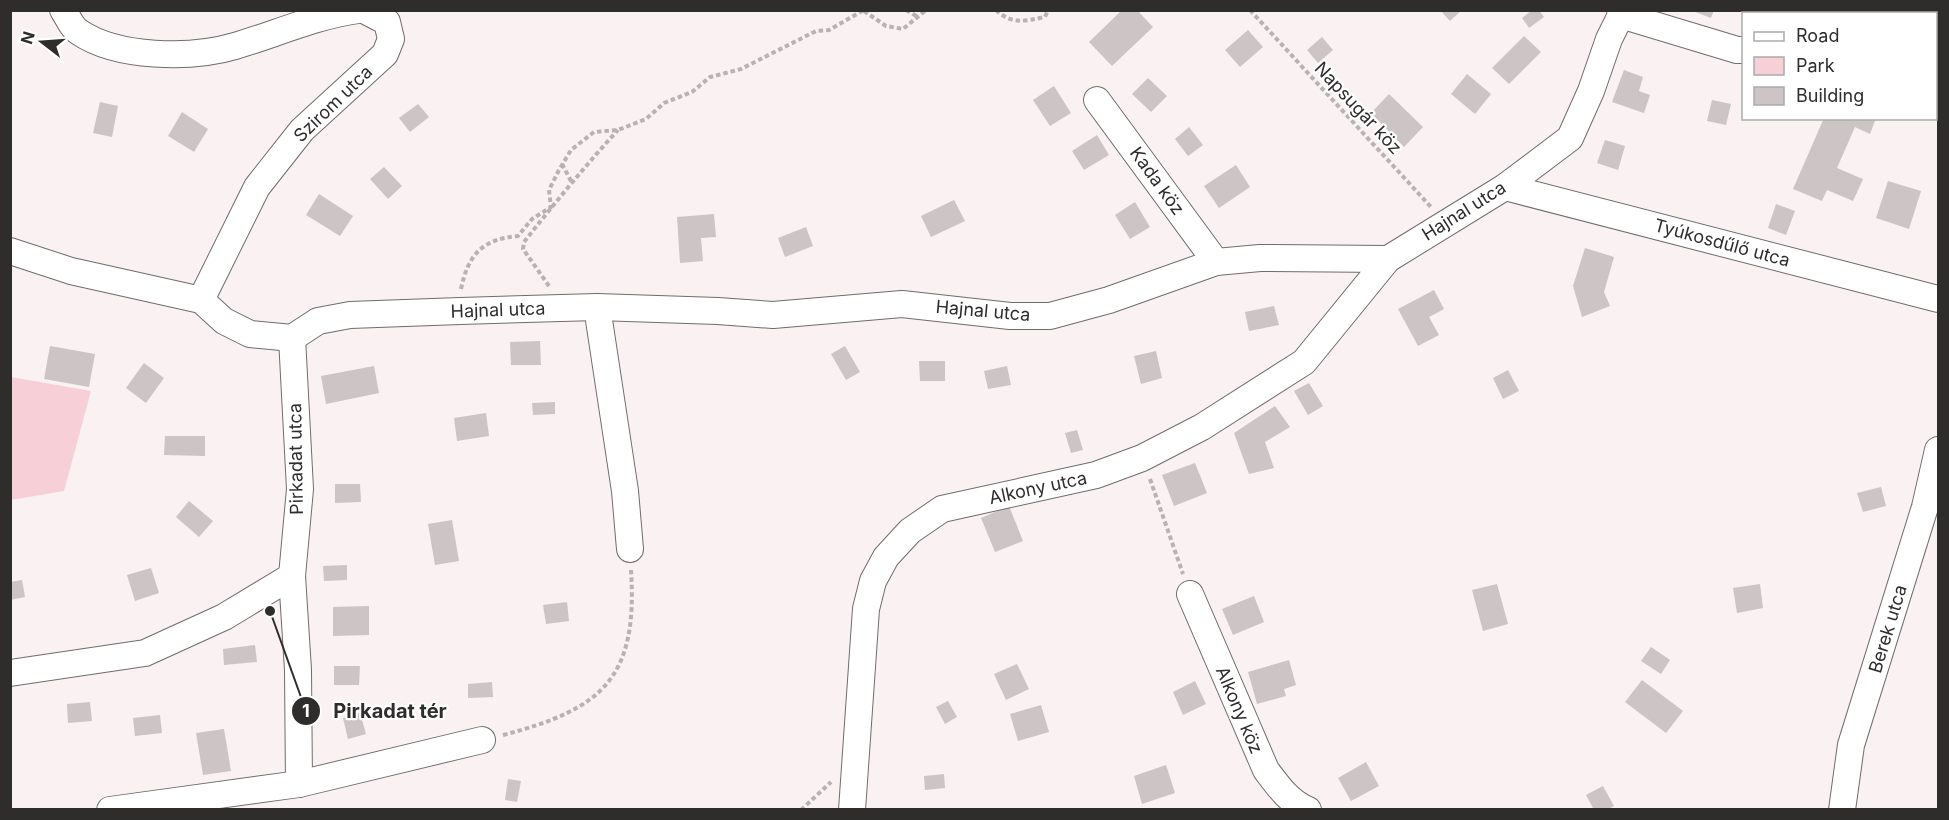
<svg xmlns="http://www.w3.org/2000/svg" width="1949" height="820" viewBox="0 0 1949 820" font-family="Inter,sans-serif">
  <rect width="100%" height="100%" fill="#f9f1f2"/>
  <!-- green -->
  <path fill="#f7cfd6" d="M11 377 91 391 64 491 11 500Z"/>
  <!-- building -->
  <g fill="#ccc4c5">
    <path d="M1122 10H1137L1153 27 1112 66 1089 42Z"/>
    <path d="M1440 10H1462L1450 21Z"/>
    <path d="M1532 10H1539L1544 17 1529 28 1522 18Z"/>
    <path d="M1690 10H1714L1711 18Z"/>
    <path d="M1831 10H1885V14H1830Z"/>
    <path d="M1248 30 1263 47 1240 67 1225 50Z"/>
    <path d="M1524 36 1541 52 1509 84 1492 68Z"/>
    <path d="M1322 37 1333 50 1318 63 1307 50Z"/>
    <path d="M1624 70 1643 77 1639 91 1650 95 1644 113 1612 102Z"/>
    <path d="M1467 74 1491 94 1475 114 1451 94Z"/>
    <path d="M1148 78 1167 96 1151 112 1132 94Z"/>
    <path d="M1054 86 1071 113 1050 126 1033 100Z"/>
    <path d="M1389 94 1423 127 1404 147 1371 113Z"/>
    <path d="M1712 100 1731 104 1726 125 1707 121Z"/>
    <path d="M100 102 118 106 112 137 93 133Z"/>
    <path d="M418 104 429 117 410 132 399 118Z"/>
    <path d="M182 112 208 129 194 152 168 136Z"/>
    <path d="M1824 118H1876L1870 134 1855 127 1837 168 1863 179 1853 201 1827 190 1822 201 1793 189Z"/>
    <path d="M1189 127 1203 145 1188 156 1175 139Z"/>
    <path d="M1097 135 1109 155 1084 170 1072 151Z"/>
    <path d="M1605 140 1625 146 1618 170 1597 163Z"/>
    <path d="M1236 165 1250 187 1219 208 1204 186Z"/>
    <path d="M384 167 402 186 388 199 370 179Z"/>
    <path d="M1888 181 1921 191 1909 229 1876 218Z"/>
    <path d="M319 194 353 216 340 236 306 215Z"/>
    <path d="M954 200 965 221 931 237 921 216Z"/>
    <path d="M1135 202 1150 227 1130 239 1115 215Z"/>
    <path d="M1776 204 1795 211 1786 235 1768 228Z"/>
    <path d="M714 214 716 237 701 238 703 261 680 263 677 217Z"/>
    <path d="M806 227 813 246 785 257 778 238Z"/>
    <path d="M1585 248 1614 257 1604 292 1610 306 1582 317 1573 286Z"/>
    <path d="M1434 290 1444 309 1429 317 1439 335 1418 346 1398 309Z"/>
    <path d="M1274 306 1279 325 1249 331 1245 312Z"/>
    <path d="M540 341 541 365H511L510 342Z"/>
    <path d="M50 346 95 354 89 387 44 379Z"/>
    <path d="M845 346 860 372 846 380 831 354Z"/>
    <path d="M1156 351 1162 378 1141 384 1134 356Z"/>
    <path d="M919 361H945V381H920Z"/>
    <path d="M144 363 164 378 146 403 126 388Z"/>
    <path d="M374 366 379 393 326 404 321 376Z"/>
    <path d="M1007 366 1011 385 988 389 984 371Z"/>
    <path d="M1508 370 1519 391 1503 399 1493 378Z"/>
    <path d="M1309 383 1323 406 1308 415 1294 391Z"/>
    <path d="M555 402V414L533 415 532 403Z"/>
    <path d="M1275 406 1290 427 1265 442 1274 468 1249 474 1234 433Z"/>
    <path d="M486 413 489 436 457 441 454 418Z"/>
    <path d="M1077 430 1083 450 1071 453 1065 433Z"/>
    <path d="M165 436H205V456L164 455Z"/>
    <path d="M1195 463 1207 493 1174 506 1162 475Z"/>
    <path d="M335 484H360L361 502 335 503Z"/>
    <path d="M1881 487 1886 506 1863 512 1857 493Z"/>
    <path d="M189 501 213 521 199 537 176 517Z"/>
    <path d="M1009 506 1023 541 995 552 981 518Z"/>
    <path d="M452 520 459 561 435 565 428 524Z"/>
    <path d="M347 565V580L324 581 323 566Z"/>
    <path d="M151 568 159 593 135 601 127 575Z"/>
    <path d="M22 580 25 597 10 600V582Z"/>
    <path d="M1497 584 1508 624 1483 631 1472 590Z"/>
    <path d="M1760 584 1763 608 1737 613 1733 588Z"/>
    <path d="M1254 596 1264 622 1233 635 1222 609Z"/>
    <path d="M567 602 569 621 546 624 543 605Z"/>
    <path d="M369 606V635L333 636V607Z"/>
    <path d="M255 645 257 662 224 665 223 649Z"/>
    <path d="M1651 647 1670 660 1661 674 1641 661Z"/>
    <path d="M1289 660 1296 685 1284 689 1286 696 1257 704 1248 672Z"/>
    <path d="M1017 664 1029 689 1006 700 994 674Z"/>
    <path d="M334 666H360L359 685H334Z"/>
    <path d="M1642 680 1683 711 1666 733 1625 702Z"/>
    <path d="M1195 681 1206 704 1183 715 1173 692Z"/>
    <path d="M492 682 493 697 468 698V684Z"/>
    <path d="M948 701 957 717 945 724 936 707Z"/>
    <path d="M90 702 92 721 68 723 67 704Z"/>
    <path d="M1041 705 1049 732 1018 741 1010 714Z"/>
    <path d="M360 713 366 734 348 739 343 718Z"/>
    <path d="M160 715 162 733 135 736 133 718Z"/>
    <path d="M224 729 231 771 203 775 196 733Z"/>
    <path d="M1366 762 1379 786 1351 801 1338 778Z"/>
    <path d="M1166 765 1175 793 1142 804 1134 776Z"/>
    <path d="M944 774 945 788 925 790 924 776Z"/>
    <path d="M508 779 521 781 517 802 505 800Z"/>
    <path d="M1603 786 1614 806 1607 810H1594L1586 795Z"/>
  </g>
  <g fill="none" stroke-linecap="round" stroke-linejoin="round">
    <!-- minor casing -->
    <g stroke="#726b6c" stroke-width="28">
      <g id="minor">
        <path d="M63 10C68 17 72 28 79 32 117 58 191 59 235 46 276 34 315 16 358 10"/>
        <path d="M1776 14 1777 10"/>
        <path d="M1621 15 1737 50H1744"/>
        <path d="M1097 100 1216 262"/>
        <path d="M1505 187 1938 299"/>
        <path d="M10 251 71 271 201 300 224 321 250 334 292 338"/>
        <path d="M201 300 257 187 302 130 385 54 391 39 387 22 364 10"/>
        <path d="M597 307 625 491 630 549"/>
        <path d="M292 338 318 321 350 315 460 311 597 307 718 311 773 315 902 304 1010 316H1050L1109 300 1216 262 1260 258 1388 259 1505 187 1570 138 1591 91 1609 39 1621 15 1620 10"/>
        <path d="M292 576 298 670 299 784"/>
        <path d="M1190 594 1266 770C1278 786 1289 802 1308 810"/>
        <path d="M10 673 145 653 224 617 292 576 300 489 292 338"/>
        <path d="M110 810 299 784 482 740"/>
        <path d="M852 810 866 609 873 581 886 557 910 531 942 509 1096 475 1142 458 1202 427 1304 362 1388 259"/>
        <path d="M1842 810 1851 745 1925 507 1938 450"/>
      </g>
    </g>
    <!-- path -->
    <g stroke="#b8b2b3" stroke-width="4" stroke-dasharray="4.5 3" stroke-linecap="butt">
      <path d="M906 10 918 17"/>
      <path d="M996 10C1012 25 1025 21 1045 17L1048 10"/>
      <path d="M1250 10 1431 207"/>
      <path d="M864 11 886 26 903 29 926 10"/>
      <path d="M562 164 571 181"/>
      <path d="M549 286 523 249 524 242C554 204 585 166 618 130"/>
      <path d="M461 289C468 255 482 239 518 236L532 219 551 207 549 190 559 170 571 150 594 132 618 130 646 119 664 103 692 92 710 77 741 69 816 31 829 30 864 10"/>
      <path d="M1150 479 1183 574"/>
      <path d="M503 735C603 709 638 678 631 570"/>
      <path d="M801 810 831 782"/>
    </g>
    <!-- minor -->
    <use href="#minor" stroke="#fff" stroke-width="26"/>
  </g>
  <g text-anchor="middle" stroke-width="4.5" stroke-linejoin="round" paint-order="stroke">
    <!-- street labels -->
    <g font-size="18" fill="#2f2c2c" stroke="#fff">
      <text transform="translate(333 104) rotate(-44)" y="6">Szirom utca</text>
      <text transform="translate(1358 108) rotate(47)" y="6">Napsugár köz</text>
      <text transform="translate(1157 181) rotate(54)" y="6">Kada köz</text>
      <text transform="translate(1464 211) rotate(-32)" y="6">Hajnal utca</text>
      <text transform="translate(1722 243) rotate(15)" y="6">Tyúkosdűlő utca</text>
      <text transform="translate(498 310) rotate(-2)" y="6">Hajnal utca</text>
      <text transform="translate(983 311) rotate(5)" y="6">Hajnal utca</text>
      <text transform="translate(296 459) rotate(-91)" y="6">Pirkadat utca</text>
      <text transform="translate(1038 488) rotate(-12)" y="6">Alkony utca</text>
      <text transform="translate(1888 629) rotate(-73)" y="6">Berek utca</text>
      <text transform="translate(1239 710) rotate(67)" y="6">Alkony köz</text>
    </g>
  </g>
  <!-- callouts -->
  <path fill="none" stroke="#2f2c2c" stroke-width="2" d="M270 611L306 711"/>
  <g fill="#2f2c2c" stroke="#fff" stroke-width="2">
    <circle cx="270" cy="611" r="6"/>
    <circle cx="306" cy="711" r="15"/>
  </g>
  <g font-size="18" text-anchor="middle" font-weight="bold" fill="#fff">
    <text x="306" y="717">1</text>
  </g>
  <g font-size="20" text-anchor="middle" font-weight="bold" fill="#2f2c2c" stroke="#fff" stroke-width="4.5" stroke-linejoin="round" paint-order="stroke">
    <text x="390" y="718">Pirkadat tér</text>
  </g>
  <!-- border -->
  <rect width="1949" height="820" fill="none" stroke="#2f2c2c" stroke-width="24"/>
  <!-- legend -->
  <rect x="1742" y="12" width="195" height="108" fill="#ffffff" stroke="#acabab" stroke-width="1.5"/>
  <rect x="1754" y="32" width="30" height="9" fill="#ffffff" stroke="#acabab" stroke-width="1.5"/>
  <text x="1796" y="42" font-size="18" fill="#2f2c2c">Road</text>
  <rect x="1754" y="57" width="30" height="18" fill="#f7cfd6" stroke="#acabab" stroke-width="1.5"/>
  <text x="1796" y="72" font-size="18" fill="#2f2c2c">Park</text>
  <rect x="1754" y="87" width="30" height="18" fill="#ccc4c5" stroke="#acabab" stroke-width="1.5"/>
  <text x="1796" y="102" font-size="18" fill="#2f2c2c">Building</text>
  <!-- north arrow -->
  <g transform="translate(42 42) rotate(287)" stroke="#ffffff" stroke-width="4.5" paint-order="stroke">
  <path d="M0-4.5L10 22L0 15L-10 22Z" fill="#2f2c2c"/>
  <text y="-9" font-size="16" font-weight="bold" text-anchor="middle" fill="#2f2c2c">N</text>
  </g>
</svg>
